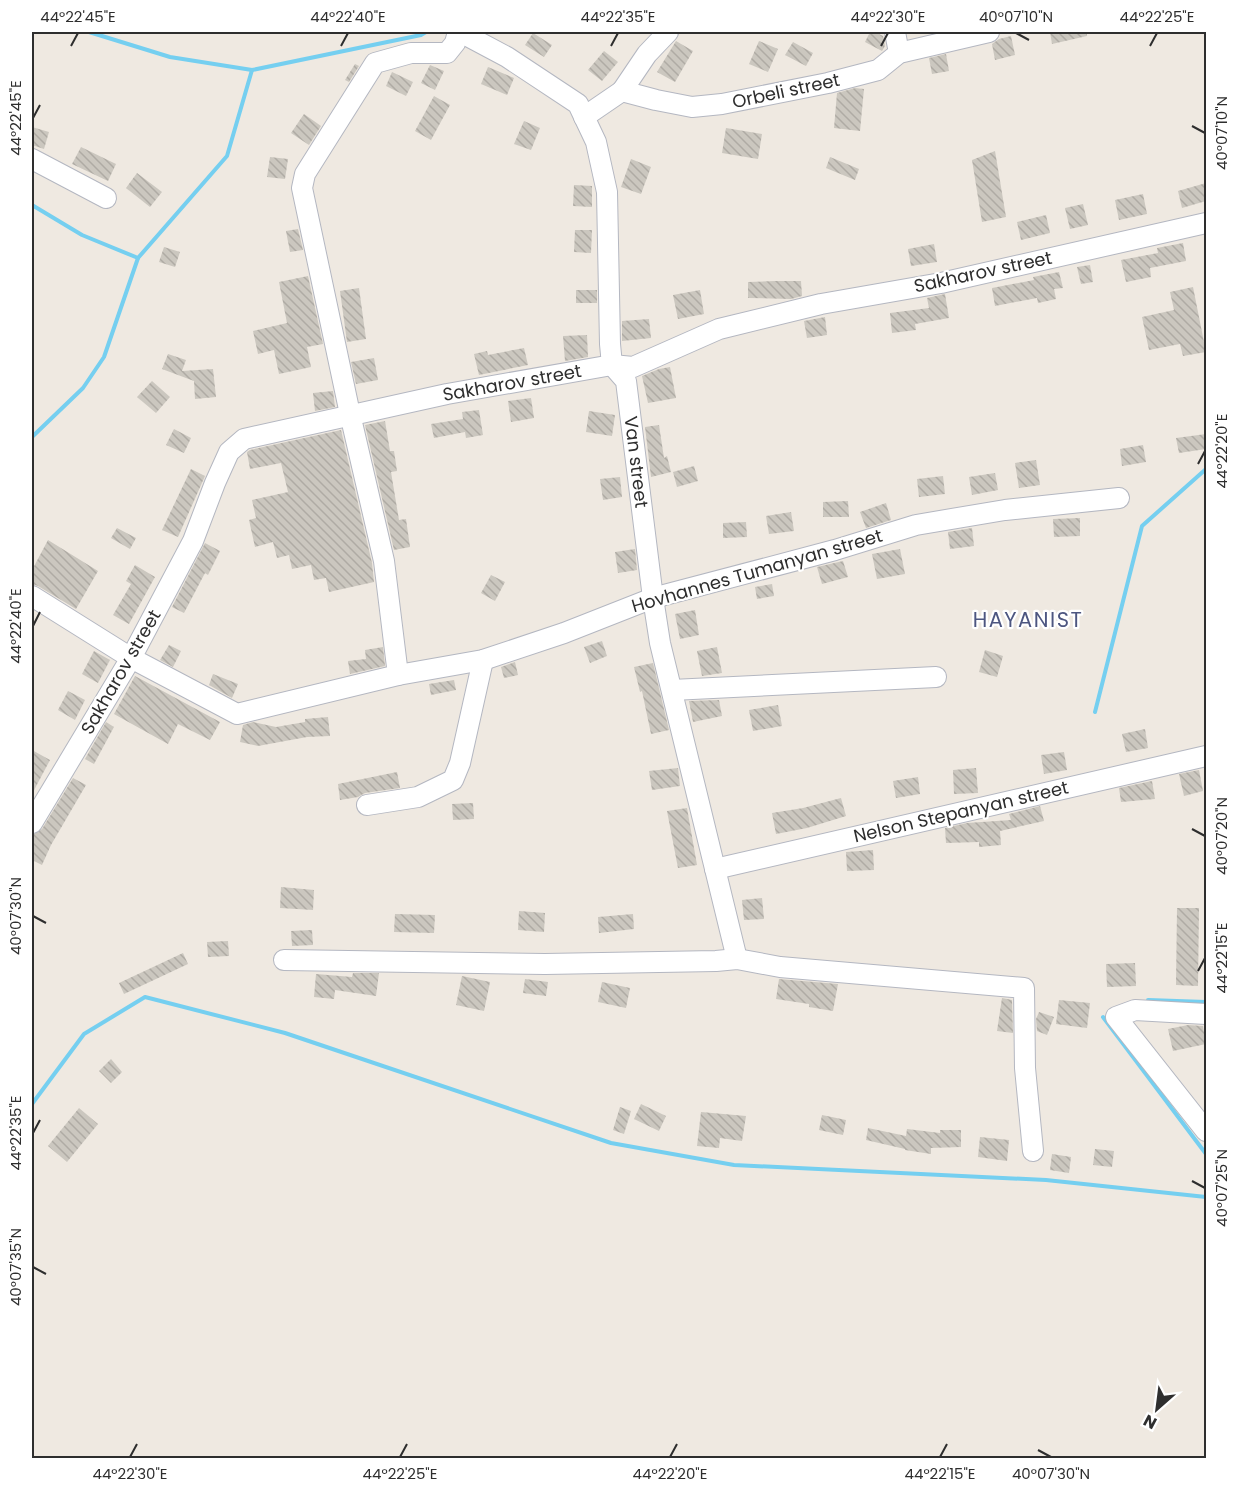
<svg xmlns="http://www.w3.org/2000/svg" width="1238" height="1490" viewBox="0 0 1238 1490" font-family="Poppins,sans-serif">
  <defs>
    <pattern id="building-back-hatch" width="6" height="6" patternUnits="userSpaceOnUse" patternTransform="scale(1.5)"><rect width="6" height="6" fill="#cbc7bf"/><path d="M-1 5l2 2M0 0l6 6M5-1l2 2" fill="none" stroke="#afaba4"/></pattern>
  </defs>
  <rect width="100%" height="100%" fill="#efe9e1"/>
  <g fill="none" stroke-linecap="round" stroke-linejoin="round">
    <!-- stream -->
    <g stroke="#75cff0" stroke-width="4">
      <path d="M89 32 170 57 252 70 421 35 426 32"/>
      <path d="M32 205 82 235 138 258"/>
      <path d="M32 437 83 388 104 357 138 258 227 156 252 70"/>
      <path d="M1095 712 1142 526 1206 469"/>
      <path d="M1148 1000 1206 1002"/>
      <path d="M1103 1017 1206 1154"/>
      <path d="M32 1104 84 1034 145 997 285 1033 611 1143 734 1165 1046 1180 1206 1197"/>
    </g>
  </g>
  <!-- building -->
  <g fill="url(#building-back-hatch)">
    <path d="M870 32H875L883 36 885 46 882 51 865 42Z"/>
    <path d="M1050 32H1087V36L1052 44Z"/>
    <path d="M533 33 552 45 544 57 525 45Z"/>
    <path d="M1011 36 1015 55 995 60 992 44 999 39Z"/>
    <path d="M676 41 693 51 675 82 657 72Z"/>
    <path d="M759 41 778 49 768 72 749 64Z"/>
    <path d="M793 42 813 53 806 66 785 55Z"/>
    <path d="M604 51 618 62 602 81 588 70Z"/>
    <path d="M946 54 949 71 932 74 929 58Z"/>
    <path d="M355 64 359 66 349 82 345 80Z"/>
    <path d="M430 65 444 71 435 90 421 83Z"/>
    <path d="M488 67 514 78 507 95 481 84Z"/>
    <path d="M392 72 413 82 406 96 386 86Z"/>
    <path d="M855 88 864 89 860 131 834 128 837 93Z"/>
    <path d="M434 96 450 105 431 140 415 131Z"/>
    <path d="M304 114 321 126 309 145 291 133Z"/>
    <path d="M524 121 540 128 531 150 514 144Z"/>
    <path d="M32 127 49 132 44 149 32 145Z"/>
    <path d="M726 128 762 134 758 159 722 153Z"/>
    <path d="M81 147 116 164 108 181 72 164Z"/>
    <path d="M995 151 1006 217 982 222 972 160Z"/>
    <path d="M270 157 288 159 285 179 267 177Z"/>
    <path d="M830 157 859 169 855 180 826 168Z"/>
    <path d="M631 159 651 167 641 194 621 187Z"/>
    <path d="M137 173 162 192 150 207 126 188Z"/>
    <path d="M1206 183V201L1182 208 1178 191Z"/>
    <path d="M574 185 592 186V207L573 206Z"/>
    <path d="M1143 194 1147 214 1119 220 1115 200Z"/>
    <path d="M1083 204 1088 225 1070 229 1065 208Z"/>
    <path d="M1046 215 1050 233 1021 240 1017 222Z"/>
    <path d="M298 229 303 250 290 252 286 231Z"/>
    <path d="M575 230H592L591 253 574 252Z"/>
    <path d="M1183 243 1186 261 1150 268 1151 277 1126 282 1121 260 1158 253 1157 248Z"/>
    <path d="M934 244 937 262 911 266 908 249Z"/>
    <path d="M164 247 180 252 175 267 159 262Z"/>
    <path d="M1090 265 1093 282 1081 284 1077 267Z"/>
    <path d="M1059 272 1063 288 1054 289 1056 299 1038 303 1037 298 995 306 992 288 1034 280 1033 277Z"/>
    <path d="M308 276 323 344 307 347 311 367 279 374 274 350 258 354 253 331 287 323 279 282Z"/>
    <path d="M775 281H801L802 296 791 299 748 298V282Z"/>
    <path d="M1193 287 1206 352 1183 356 1180 344 1149 350 1142 317 1174 310 1170 292Z"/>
    <path d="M359 288 366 339 347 342 340 291Z"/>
    <rect x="576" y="290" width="21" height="13"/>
    <path d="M700 290 704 314 678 319 673 295Z"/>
    <path d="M945 294 949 318 915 324 916 330 892 333 890 313 929 308 927 298Z"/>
    <path d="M825 317 827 335 807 338 804 321Z"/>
    <path d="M649 319 651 338 622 341V321Z"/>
    <path d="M587 335 588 357 565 361 563 336Z"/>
    <path d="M524 348 528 365 479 375 474 354 487 351 488 355Z"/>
    <path d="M168 354 186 360 182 371 213 369 216 397 195 399 194 381 162 369Z"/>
    <path d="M374 358 378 380 356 384 351 362Z"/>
    <path d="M670 367 676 398 648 403 642 376 659 369Z"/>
    <path d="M152 381 170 397 156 413 137 397Z"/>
    <path d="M333 391 335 407 315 411 313 393Z"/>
    <path d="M531 398 534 418 511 422 508 401Z"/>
    <path d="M479 410 483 435 466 438 465 432 434 438 431 424 463 419 462 412Z"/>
    <path d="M589 411 615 415 612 436 586 432Z"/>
    <path d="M385 421 390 451H394L397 471 391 472 399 520 406 519 410 547 394 550 365 425Z"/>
    <path d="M659 425 664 458 667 456 671 472 651 477 645 427Z"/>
    <path d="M174 429 191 438 184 453 166 445Z"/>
    <path d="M341 430 372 563 374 582 329 592 326 578 314 580 311 565 292 569 289 555 277 558 273 542 255 547 249 520 256 518 252 500 288 492 281 463 250 469 247 452 250 450Z"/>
    <path d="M1206 434V449L1179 453 1176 438Z"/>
    <path d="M1143 445 1146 462 1122 466 1120 449Z"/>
    <path d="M1036 460 1040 485 1019 488 1015 463Z"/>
    <path d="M694 466 698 481 677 487 673 472Z"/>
    <path d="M191 469 205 476 178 537 162 530Z"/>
    <path d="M995 473 998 490 972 495 969 477Z"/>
    <path d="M943 476 945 494 919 497 917 479Z"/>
    <path d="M620 477 622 497 603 500 600 479Z"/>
    <path d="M848 501 849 517H823V502Z"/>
    <path d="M886 503 891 520 866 528 860 512Z"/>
    <path d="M791 512 794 531 769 534 766 516Z"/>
    <path d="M1080 518V536L1054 537 1053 519Z"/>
    <path d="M746 522 747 537 723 538V523Z"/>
    <path d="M117 528 136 538 130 549 111 538Z"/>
    <path d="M972 528 974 546 950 549 948 532Z"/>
    <path d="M48 540 98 571 76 609 38 586 32 584V570Z"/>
    <path d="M205 543 220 551 208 575 205 573 184 613 172 607Z"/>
    <path d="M635 549 637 570 618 573 615 552Z"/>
    <path d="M900 549 905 574 877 579 872 554Z"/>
    <path d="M843 561 848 577 822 584 817 567Z"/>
    <path d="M135 565 155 577 129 624 113 615 131 584 126 581Z"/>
    <path d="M491 575 505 582 495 601 481 593Z"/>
    <path d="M772 584 774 596 757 599 755 587Z"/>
    <path d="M695 610 699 635 680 639 675 614Z"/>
    <path d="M602 641 607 656 590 663 584 647Z"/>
    <path d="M169 645 181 651 173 667 160 660Z"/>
    <path d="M383 647 385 666 350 674 348 661 366 659 365 650Z"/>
    <path d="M717 647 722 673 702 676 697 651Z"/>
    <path d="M985 650 1003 656 997 677 979 672Z"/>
    <path d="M94 651 110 660 98 683 82 674Z"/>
    <path d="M515 662 518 675 504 678 501 667Z"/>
    <path d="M653 663 669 730 651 734 642 691 640 692 634 667Z"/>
    <path d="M213 674 238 684 232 698 209 685Z"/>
    <path d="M135 676 220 722 210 740 178 724 168 744 114 714Z"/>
    <path d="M454 680 456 690 431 695 429 684Z"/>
    <path d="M68 691 85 700 75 720 58 710Z"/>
    <path d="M719 700 722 716 693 722 689 701Z"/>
    <path d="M778 705 782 726 753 731 749 710Z"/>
    <path d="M328 717 330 736 307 737 258 746 240 742 243 725 253 722 276 727 305 722V719Z"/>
    <path d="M106 722 114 727 94 764 85 759Z"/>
    <path d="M1145 729 1148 748 1126 752 1122 734Z"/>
    <path d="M32 750 50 760 32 794Z"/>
    <path d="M1064 752 1067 770 1044 774 1041 755Z"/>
    <path d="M678 768 680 786 652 790 649 771Z"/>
    <path d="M976 768 978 793 954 794 953 770Z"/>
    <path d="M1199 770 1203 791 1184 796 1179 774Z"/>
    <path d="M397 772 400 788 365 793 358 797 340 800 338 784Z"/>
    <path d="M918 777 920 794 896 798 893 781Z"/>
    <path d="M73 778 86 785 51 845 42 865 32 860V840L34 834 42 829Z"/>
    <path d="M1152 781 1155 799 1121 802 1119 788Z"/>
    <path d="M841 798 846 816 807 828 776 834 772 813 803 808Z"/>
    <path d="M473 803 474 819 453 820 452 804Z"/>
    <path d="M1040 806 1044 821 1000 831 1001 845 979 847V842L946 843 945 828 967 823 1011 820 1009 814Z"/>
    <path d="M687 808 697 865 678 868 667 811Z"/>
    <path d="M873 850 874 870 847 871 846 852Z"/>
    <path d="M281 887 314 890 313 910 280 908Z"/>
    <path d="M762 898 764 919 744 920 742 900Z"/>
    <path d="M1177 908H1199L1198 986 1176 985Z"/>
    <path d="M519 911 545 913 544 932 518 930Z"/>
    <path d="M395 914 435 915 434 933 394 932Z"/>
    <path d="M633 914 634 929 599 933 598 917Z"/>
    <path d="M312 930 313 945 292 946 291 931Z"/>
    <path d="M228 941 229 956 208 957 207 942Z"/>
    <path d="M183 953 188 964 124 994 119 983Z"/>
    <path d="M1135 963 1136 986 1107 987 1106 964Z"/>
    <path d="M353 973H379L376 996 335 990 334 999 314 997 316 974 352 977Z"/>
    <path d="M462 976 490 982 484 1011 456 1005Z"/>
    <path d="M525 979 548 982 546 996 523 993Z"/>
    <path d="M779 979 838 984 833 1011 809 1007V1004L776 999Z"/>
    <path d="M602 982 630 988 626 1008 598 1002Z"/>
    <path d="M1002 998 1012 1000 1013 1033 997 1031Z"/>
    <path d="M1059 1000 1090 1003 1087 1028 1056 1024Z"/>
    <path d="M1039 1012 1054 1017 1047 1035 1037 1031 1036 1019Z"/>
    <path d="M1188 1025 1203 1026 1206 1044 1173 1051 1168 1029Z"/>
    <path d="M111 1059 122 1072 111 1083 99 1071Z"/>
    <path d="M641 1104 666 1116 659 1131 634 1119Z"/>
    <path d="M620 1107 631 1111 624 1134 613 1130Z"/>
    <path d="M79 1108 98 1124 67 1162 48 1146Z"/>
    <path d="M701 1112 746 1116 742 1141 720 1138 719 1148 697 1146Z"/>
    <path d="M822 1115 846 1120 843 1135 819 1130Z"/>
    <path d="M868 1128 906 1136 907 1129 940 1133V1130H961V1147L931 1148V1154L905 1150V1149L866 1140Z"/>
    <path d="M980 1137 1009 1140 1007 1161 978 1157Z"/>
    <path d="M1095 1149 1114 1151 1112 1167 1093 1165Z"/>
    <path d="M1052 1154 1071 1157 1069 1173 1050 1170Z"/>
  </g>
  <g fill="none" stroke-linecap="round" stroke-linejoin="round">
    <!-- minor casing -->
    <g stroke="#b4b7c1" stroke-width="22">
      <g id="minor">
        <path d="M460 32 507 57 578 104 596 142 607 192 610 344 612 365 626 381 653 598 660 643 737 959"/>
        <path d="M895 32 899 53"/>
        <path d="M622 91 647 54 668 32"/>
        <path d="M584 117 622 91 656 100 692 107 722 104 828 83 878 70 899 53 989 32"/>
        <path d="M32 159 106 198"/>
        <path d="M32 596 131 658 237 714 398 675 483 660 564 633 653 598 835 550 916 525 1005 510 1119 498"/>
        <path d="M398 675 384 561 350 414 302 188 305 174 375 63 411 53H447L455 43 458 32"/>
        <path d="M672 690 936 677"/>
        <path d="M367 805 418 797 453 780 460 763 483 660"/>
        <path d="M32 823 131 658 193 541 215 483 229 452 244 439 447 394 612 365 633 367 719 329 821 304 941 283 1206 223"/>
        <path d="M715 869 1206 756"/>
        <path d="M284 960 545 964 716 961 737 959 780 967 1024 988 1025 1068 1033 1151"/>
        <path d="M1206 1014 1135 1010 1116 1017 1206 1131"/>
      </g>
    </g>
    <!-- minor -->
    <use href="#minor" stroke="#fff" stroke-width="20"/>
  </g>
  <!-- ticks -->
  <path fill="none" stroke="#2e2e2e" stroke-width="2" d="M1016 33 1029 40M71 46 78 33M341 46 348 33M611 46 618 33M881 46 888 33M1150 46 1157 33M33 118 40 105M1192 126 1205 133M1198 464 1205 451M33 626 40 612M1192 829 1205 836M33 916 46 923M1198 971 1205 958M33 1133 40 1120M1192 1181 1205 1188M33 1267 46 1274M1038 1450 1051 1457M130 1457 137 1444M400 1457 407 1444M670 1457 677 1444M940 1457 947 1444"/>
  <g text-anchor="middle" stroke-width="4.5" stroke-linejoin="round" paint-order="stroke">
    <!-- street labels -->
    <g font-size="18" fill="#2e2e2e" stroke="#fff">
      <text transform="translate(786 91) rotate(-12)" y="6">Orbeli street</text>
      <text transform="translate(983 272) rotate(-12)" y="6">Sakharov street</text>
      <text transform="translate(512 383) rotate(-10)" y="6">Sakharov street</text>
      <text transform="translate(636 462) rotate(83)" y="6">Van street</text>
      <text transform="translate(757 571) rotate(-16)" y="6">Hovhannes Tumanyan street</text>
      <text transform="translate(121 672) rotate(-60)" y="6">Sakharov street</text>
      <text transform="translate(961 812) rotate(-13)" y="6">Nelson Stepanyan street</text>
    </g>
    <!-- quarter labels -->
    <g font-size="21" letter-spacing="1.5" fill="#4d5680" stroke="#fff">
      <text x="1028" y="627">HAYANIST</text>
    </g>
  </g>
  <!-- border -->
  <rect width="1238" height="1490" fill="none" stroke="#ffffff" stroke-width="66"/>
  <!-- north arrow -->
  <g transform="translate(1157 1409) rotate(208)" stroke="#ffffff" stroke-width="4.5" paint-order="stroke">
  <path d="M0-4.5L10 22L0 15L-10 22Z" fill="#2e2e2e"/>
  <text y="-9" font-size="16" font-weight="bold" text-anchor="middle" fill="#2e2e2e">N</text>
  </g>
  <rect x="33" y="33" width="1172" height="1424" fill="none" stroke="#2e2e2e" stroke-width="2"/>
  <g font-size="15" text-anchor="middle" fill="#2e2e2e">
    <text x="78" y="22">44°22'45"E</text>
    <text x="348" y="22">44°22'40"E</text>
    <text x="618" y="22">44°22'35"E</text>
    <text x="888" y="22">44°22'30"E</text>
    <text x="1016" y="22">40°07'10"N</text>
    <text x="1157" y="22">44°22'25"E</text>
    <text transform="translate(16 118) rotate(-90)" y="5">44°22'45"E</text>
    <text transform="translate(1222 133) rotate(-90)" y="5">40°07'10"N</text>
    <text transform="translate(1222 451) rotate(-90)" y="5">44°22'20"E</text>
    <text transform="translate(16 626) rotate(-90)" y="5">44°22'40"E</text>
    <text transform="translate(1222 836) rotate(-90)" y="5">40°07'20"N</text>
    <text transform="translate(16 916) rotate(-90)" y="5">40°07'30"N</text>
    <text transform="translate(1222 958) rotate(-90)" y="5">44°22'15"E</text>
    <text transform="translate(16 1133) rotate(-90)" y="5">44°22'35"E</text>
    <text transform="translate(1222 1188) rotate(-90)" y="5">40°07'25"N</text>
    <text transform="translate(16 1267) rotate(-90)" y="5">40°07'35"N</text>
    <text x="130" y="1479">44°22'30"E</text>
    <text x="400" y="1479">44°22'25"E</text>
    <text x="670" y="1479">44°22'20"E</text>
    <text x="940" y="1479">44°22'15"E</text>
    <text x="1051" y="1479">40°07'30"N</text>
  </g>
</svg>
